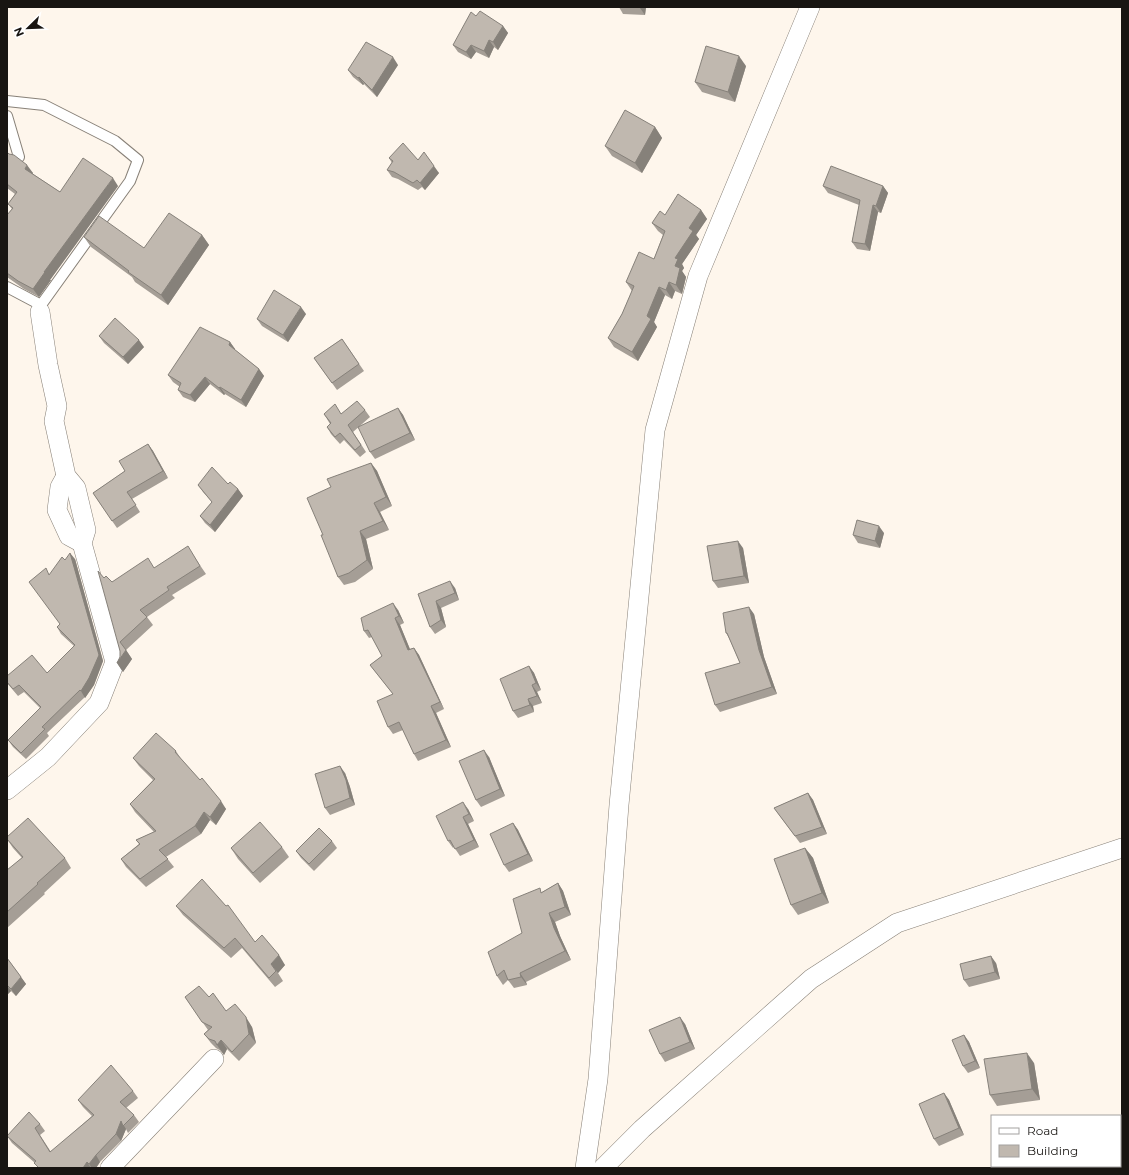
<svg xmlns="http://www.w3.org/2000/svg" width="1129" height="1175" viewBox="0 0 1129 1175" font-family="Montserrat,sans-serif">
  <rect width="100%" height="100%" fill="#fef6ec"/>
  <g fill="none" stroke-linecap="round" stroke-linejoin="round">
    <!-- service casing -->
    <g stroke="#888178" stroke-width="12">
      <g id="service">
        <path d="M7 101 44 105 115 141 138 160 130 181 41 305 40 312"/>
        <path d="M7 116 19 157"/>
        <path d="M7 287 41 305"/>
      </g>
    </g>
    <!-- minor casing -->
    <g stroke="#888178" stroke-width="20">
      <g id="minor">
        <path d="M66 476 60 487 57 510 69 536 82 543"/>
        <path d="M7 790 48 757 99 703 115 662 82 543 86 530 76 488 66 476 54 421 57 406 48 365 40 312"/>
        <path d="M110 1168 214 1059"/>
        <path d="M585 1168 598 1079 619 805 655 430 698 276 810 7"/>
        <path d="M603 1168 642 1129 811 979 897 923 1122 848"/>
      </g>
    </g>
    <!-- service -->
    <use href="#service" stroke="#fff" stroke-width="10"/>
    <!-- minor -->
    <use href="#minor" stroke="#fff" stroke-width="19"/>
  </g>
  <!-- wall -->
  <g fill="#a59e96">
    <path d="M619 7H646L645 15 623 14Z"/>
    <path d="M476 16 503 26 508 33 498 50 494 47 489 58 476 52 471 59 458 52 453 45Z"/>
    <path d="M398 65 377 97 364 84 363 85 353 77 348 70Z"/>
    <path d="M746 66 735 102 702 92 695 82Z"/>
    <path d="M655 127 662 138 642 173 612 156 605 146Z"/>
    <path d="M7 152 33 173V174L60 192 118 186 50 280H51L39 297 24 289 7 277V215L12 209 8 204 15 194 7 188Z"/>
    <path d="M389 158 418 160 439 173 425 190 422 187 418 190 398 179 392 177 387 170 392 163Z"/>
    <path d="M823 186H883L888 193 881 213 878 212 870 251 857 249 852 242 859 205 828 193Z"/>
    <path d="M701 210 707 219 696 235 699 239 682 264 684 268 682 271 686 277 682 294 675 291 672 299 665 295 654 322 657 327 638 361 614 347 608 338 622 314 632 291 626 282 654 259 663 235 658 231 652 223Z"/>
    <path d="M202 235 209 245 168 305 135 282 132 277 91 247 84 237 144 248Z"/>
    <path d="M306 314 288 342 262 326 257 319Z"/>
    <path d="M99 336 144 347 128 364 104 343Z"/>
    <path d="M342 339 364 371 337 390 314 358Z"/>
    <path d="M230 342 235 349V350L259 369 264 376 246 407 225 394 224 395 210 384 195 402 183 397 178 390 180 387 173 382 168 375Z"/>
    <path d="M398 408 403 415 415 440 375 459 370 452Z"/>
    <path d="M365 410 370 417 353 432 366 452 360 457 344 440 340 444 331 434 327 427 330 424 324 414H342Z"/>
    <path d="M148 444 153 451 168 478 132 499 140 512 117 528 93 493 125 471Z"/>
    <path d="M371 463 377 471 392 506 380 512 389 530 366 539 373 569 355 582 344 585 338 577 323 535 331 487Z"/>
    <path d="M228 484 238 489 243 496 215 532 205 523 200 516 212 502 203 492 198 485Z"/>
    <path d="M884 533 880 548 858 543 853 535Z"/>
    <path d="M743 548 749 583 718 588 713 581Z"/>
    <path d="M193 555 206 574 172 595 175 598 147 617 153 625 126 650 132 659 123 672 117 663 120 657V651L104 578 112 582Z"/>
    <path d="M75 559 103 661 94 685 85 698V697L47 733 49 736 26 759 13 747 8 740 40 708 24 692 18 696 7 683V676L47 673 74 646 61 634 57 627 60 624 50 574 65 560Z"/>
    <path d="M455 588 459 600 441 608 446 627 435 634 430 627 418 594Z"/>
    <path d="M398 610 404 623 400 625 410 649 414 648 419 655 444 709 436 713 451 747 418 761 414 754 403 730 393 734 388 727 393 694 370 665 382 656 372 637 369 638 364 631Z"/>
    <path d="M754 614 764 657 777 694 720 712 715 705 740 663 729 638 726 633Z"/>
    <path d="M529 666 534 673 541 690 537 692 542 703 533 706 534 712 518 718 513 711Z"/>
    <path d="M176 751 181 759 226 809 216 825 210 820 201 834 166 857 174 867 146 887 126 867 121 859 139 844 136 840 154 832 135 812 130 804 153 780 139 766 133 758Z"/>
    <path d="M489 757 505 796 481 807 476 800Z"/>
    <path d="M345 773 350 787 355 805 330 815 325 808Z"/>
    <path d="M808 793 813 800 827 834 800 843 774 808Z"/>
    <path d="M468 809 474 821 468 824 479 847 460 856 454 847 453 848 448 841Z"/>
    <path d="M513 823 518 830 533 861 509 872 504 865Z"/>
    <path d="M7 839 65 858 71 868 44 893 45 894 7 928V870L22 858 13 848Z"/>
    <path d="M332 841 337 848 314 871 301 858 296 851Z"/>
    <path d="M282 847 289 857 260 883 238 859 231 848Z"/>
    <path d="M805 848 813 858 829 903 798 915 791 905Z"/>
    <path d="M558 883 563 891 571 915 555 922 560 936 571 960 526 982 527 985 514 988 508 980 503 985 497 976 522 933 542 892Z"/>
    <path d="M176 906 255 942 285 965 278 973 283 981 275 987 242 948 231 958 183 915Z"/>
    <path d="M7 958 26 984 16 996 11 991 7 995Z"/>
    <path d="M996 963 1000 979 969 987 964 980Z"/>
    <path d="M185 997H209L226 1011 252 1027 256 1043 239 1061 227 1049 224 1055 221 1051 216 1048 211 1043 204 1034 208 1030Z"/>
    <path d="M685 1024 695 1049 665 1062 660 1054Z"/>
    <path d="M964 1035 969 1042 980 1068 968 1073 963 1066Z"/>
    <path d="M1034 1063 1040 1100 997 1106 990 1095Z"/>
    <path d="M133 1091 138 1098 126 1108 134 1115 139 1122 128 1133 126 1129 121 1141 100 1162 96 1168H38L35 1163 12 1143 7 1136 40 1124 45 1131 40 1135 51 1152 92 1116 83 1107 78 1100Z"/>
    <path d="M944 1093 949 1100 964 1135 939 1146 934 1139Z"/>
  </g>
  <!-- shaded-wall -->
  <g fill="#86817a">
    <path d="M640 7H646L645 15 640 8Z"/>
    <path d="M503 26 508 33 498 50 493 42Z"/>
    <path d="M489 40 494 47 489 58 484 51Z"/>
    <path d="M471 45 476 52 471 59 466 52Z"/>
    <path d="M739 56 746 66 735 102 728 92Z"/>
    <path d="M393 57 398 65 377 97 372 90Z"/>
    <path d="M359 77 364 84 363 85 358 78Z"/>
    <path d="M655 127 662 138 642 173 635 163Z"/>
    <path d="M27 165 33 173 30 177 25 169Z"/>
    <path d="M434 166 439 173 425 190 420 183Z"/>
    <path d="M113 178 118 186 50 280H51L39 297 33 289 44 272Z"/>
    <path d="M883 186 888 193 881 213 876 206Z"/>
    <path d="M873 205 878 212 870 251 865 244Z"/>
    <path d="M701 210 707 219 696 235 699 239 682 264 684 268 682 271 686 277 682 294 676 285 675 258 689 228Z"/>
    <path d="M202 235 209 245 168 305 161 295Z"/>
    <path d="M669 282 675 291 672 299 666 290Z"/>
    <path d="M659 287 665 295 654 322 657 327 638 361 632 352Z"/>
    <path d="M301 307 306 314 288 342 283 335Z"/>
    <path d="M139 340 144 347 128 364 123 357Z"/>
    <path d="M230 342 235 349 233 352 229 345Z"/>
    <path d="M259 369 264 376 246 407 241 400Z"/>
    <path d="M205 377 210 384 195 402 190 395Z"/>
    <path d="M220 387 225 394 224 395 219 388Z"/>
    <path d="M398 408 403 415 415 440 410 433Z"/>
    <path d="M148 444 153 451 168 478 163 471Z"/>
    <path d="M371 463 377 471 392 506 386 497Z"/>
    <path d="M238 489 243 496 215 532 210 525Z"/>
    <path d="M374 503 380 512 389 530 383 521Z"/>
    <path d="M879 526 884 533 880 548 875 541Z"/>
    <path d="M360 531 366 539 373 569 367 560Z"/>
    <path d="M738 541 743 548 749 583 744 576Z"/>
    <path d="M70 553 75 559 103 661 94 685 85 698 81 691Z"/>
    <path d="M450 581 455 588 459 600 455 593Z"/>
    <path d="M436 601 441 608 446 627 441 620Z"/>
    <path d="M393 603 398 610 404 623 399 616Z"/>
    <path d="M749 607 754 614 764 657 777 694 772 687 759 650Z"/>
    <path d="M395 618 400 625 413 657 408 650Z"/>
    <path d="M414 648 419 655 444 709 440 702Z"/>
    <path d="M126 650 132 659 123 672 117 663Z"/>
    <path d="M529 666 534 673 541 690 536 683Z"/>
    <path d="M532 685 537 692 542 703 537 696Z"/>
    <path d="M528 699 533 706 534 712 530 705Z"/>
    <path d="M431 706 436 713 451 747 446 740Z"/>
    <path d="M484 750 489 757 505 796 500 789Z"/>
    <path d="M340 766 345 773 350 787 355 805 350 798Z"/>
    <path d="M808 793 813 800 827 834 822 827Z"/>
    <path d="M221 801 226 809 216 825 210 817Z"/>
    <path d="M463 802 468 809 474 821 469 814Z"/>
    <path d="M204 812 210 820 201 834 195 826Z"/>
    <path d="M463 817 468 824 479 847 474 840Z"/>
    <path d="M513 823 518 830 533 861 528 854Z"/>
    <path d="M805 848 813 858 829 903 822 893Z"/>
    <path d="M558 883 563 891 571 915 565 907Z"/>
    <path d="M549 913 555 922 560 936 571 960 565 951 554 928Z"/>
    <path d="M279 955 285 965 278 973 271 964Z"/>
    <path d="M991 956 996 963 1000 979 995 972Z"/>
    <path d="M520 973 526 982 527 985 521 977Z"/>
    <path d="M21 977 26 984 16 996 11 989Z"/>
    <path d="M7 986 11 991 7 995Z"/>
    <path d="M246 1017 252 1027 256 1043 249 1034Z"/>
    <path d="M680 1017 685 1024 695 1049 690 1042Z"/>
    <path d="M964 1035 969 1042 980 1068 975 1061Z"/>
    <path d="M221 1040 227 1049 224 1055 217 1045Z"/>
    <path d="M1027 1053 1034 1063 1040 1100 1032 1089Z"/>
    <path d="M944 1093 949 1100 964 1135 959 1128Z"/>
    <path d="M121 1121 126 1129 121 1141 116 1134Z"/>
    <path d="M96 1155 100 1162 96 1168H92L89 1164Z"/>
    <path d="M87 1162 91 1168H83Z"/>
  </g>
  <!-- building -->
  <g fill="#c0b8af" stroke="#86817a">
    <path d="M480 11 503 26 493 42 489 40 484 51 471 45 466 52 453 45 471 12 476 16Z"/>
    <path d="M366 42 393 57 372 90 359 77 358 78 348 70Z"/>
    <path d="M706 46 739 56 728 92 695 82Z"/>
    <path d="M625 110 655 127 635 163 605 146Z"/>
    <path d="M403 143 418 160 424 152 434 166 420 183 417 180 413 183 394 172 387 170 393 161 389 158Z"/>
    <path d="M7 152 9 154 14 155 27 165 25 169 60 192 83 158 113 178 44 272H45L33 289 18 281 7 273V215L13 208 8 204 17 192 7 184Z"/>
    <path d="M831 166 883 186 876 206 873 205 865 244 852 242 860 200 823 186Z"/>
    <path d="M678 194 701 210 689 228 693 231 675 258 678 259 675 266 680 268 676 285 669 282 666 290 659 287 647 316 651 319 632 352 608 338 622 314 634 286 626 282 639 252 654 259 665 231 652 223 660 211 665 215Z"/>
    <path d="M169 213 202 235 161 295 128 272 129 271 84 237 99 216 144 248Z"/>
    <path d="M274 290 301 307 283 335 257 319Z"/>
    <path d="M115 318 139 340 123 357 99 336Z"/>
    <path d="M200 327 230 342 229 345 259 369 241 400 220 387 219 388 205 377 190 395 178 390 181 383 168 375Z"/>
    <path d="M342 339 359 364 332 383 314 358Z"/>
    <path d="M357 401 365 410 348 425 361 445 355 450 340 433 335 437 327 427 331 423 324 414 335 404 341 414Z"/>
    <path d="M398 408 410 433 370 452 358 427Z"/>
    <path d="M148 444 163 471 127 492 136 505 112 521 93 493 125 471 119 461Z"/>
    <path d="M371 463 386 497 374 503 383 521 360 531 367 560 349 573 338 577 321 535H323L307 498 331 487 327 479Z"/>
    <path d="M212 467 228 484 230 482 238 489 210 525 200 516 212 502 198 485Z"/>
    <path d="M857 520 879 526 875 541 853 535Z"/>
    <path d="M738 541 744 576 713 581 707 546Z"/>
    <path d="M188 546 200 566 167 587 169 590 140 610 147 617 120 642 126 650 117 663 120 657V651L98 571 104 578 106 576 112 582 148 558 154 568Z"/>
    <path d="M70 553 99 655 89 678 81 691 80 690 42 727 45 729 21 753 8 740 41 707 19 685 13 689 7 682V676L32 655 47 673 75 645 57 627 60 624 29 582 46 568 49 575 62 557 65 560Z"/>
    <path d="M450 581 455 593 436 601 441 620 430 627 418 594Z"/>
    <path d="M393 603 399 616 395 618 408 650 414 648 440 702 431 706 446 740 414 754 399 722 388 727 377 701 393 694 370 665 382 656 368 630 364 631 361 618Z"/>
    <path d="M749 607 759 650 772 687 715 705 705 673 740 663 727 633H726L723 613Z"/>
    <path d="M529 666 536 683 532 685 537 696 528 699 530 705 513 711 500 679Z"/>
    <path d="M156 733 176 751 175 752 200 780 202 778 221 801 210 817 204 812 195 826 159 850 168 859 140 879 121 859 140 844 136 840 156 831 130 804 155 779 133 758Z"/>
    <path d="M484 750 500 789 476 800 459 761Z"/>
    <path d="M340 766 346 780 350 798 325 808 315 774Z"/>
    <path d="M808 793 822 827 795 836 774 808Z"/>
    <path d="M463 802 469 814 463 817 474 840 455 849 450 840 448 841 436 816Z"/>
    <path d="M28 818 65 858 37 883 38 884 7 912V870L23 857 7 839V837Z"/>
    <path d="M260 822 282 847 253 873 231 848Z"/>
    <path d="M513 823 528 854 504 865 490 834Z"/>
    <path d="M319 828 332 841 309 864 296 851Z"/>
    <path d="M805 848 822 893 791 905 774 859Z"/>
    <path d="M202 879 226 906 228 905 255 942 262 935 279 955 271 964 276 971 269 978 235 938 224 948 176 906Z"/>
    <path d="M558 883 565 907 549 913 554 928 565 951 520 973 521 977 508 980 504 970 497 976 488 952 522 933 513 899 540 888 541 893Z"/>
    <path d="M991 956 995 972 964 980 960 964Z"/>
    <path d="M7 958 21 977 11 989 7 985Z"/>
    <path d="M199 986 209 997 213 993 226 1011 235 1004 246 1017 249 1034 232 1052 221 1040 217 1045 215 1041 209 1039 204 1034 212 1027 202 1022 185 997Z"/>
    <path d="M680 1017 690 1042 660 1054 649 1030Z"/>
    <path d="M964 1035 975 1061 963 1066 952 1040Z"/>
    <path d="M1027 1053 1032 1089 990 1095 984 1059Z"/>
    <path d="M111 1065 133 1091 120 1102 134 1115 123 1126 121 1121 116 1134 96 1155 89 1164 87 1162 83 1168H39L34 1163 36 1161 7 1136 29 1112 40 1124 35 1128 50 1152 94 1115 78 1100Z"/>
    <path d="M944 1093 959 1128 934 1139 919 1104Z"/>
  </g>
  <!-- border -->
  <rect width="1129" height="1175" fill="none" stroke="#181512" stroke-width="16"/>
  <!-- legend -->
  <rect x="991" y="1115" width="130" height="52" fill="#ffffff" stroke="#a3a1a0"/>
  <rect x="999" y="1128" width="20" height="6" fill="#ffffff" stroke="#a3a1a0"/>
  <text x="1027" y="1135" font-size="12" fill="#181512">Road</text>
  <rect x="999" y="1145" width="20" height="12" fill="#c0b8af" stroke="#a3a1a0"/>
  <text x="1027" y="1155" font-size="12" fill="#181512">Building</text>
  <!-- north arrow -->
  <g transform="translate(28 28) rotate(247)" stroke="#ffffff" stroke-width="3" paint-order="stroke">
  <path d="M0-3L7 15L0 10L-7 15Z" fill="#181512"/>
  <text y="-6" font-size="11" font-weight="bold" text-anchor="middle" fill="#181512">N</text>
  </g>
</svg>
